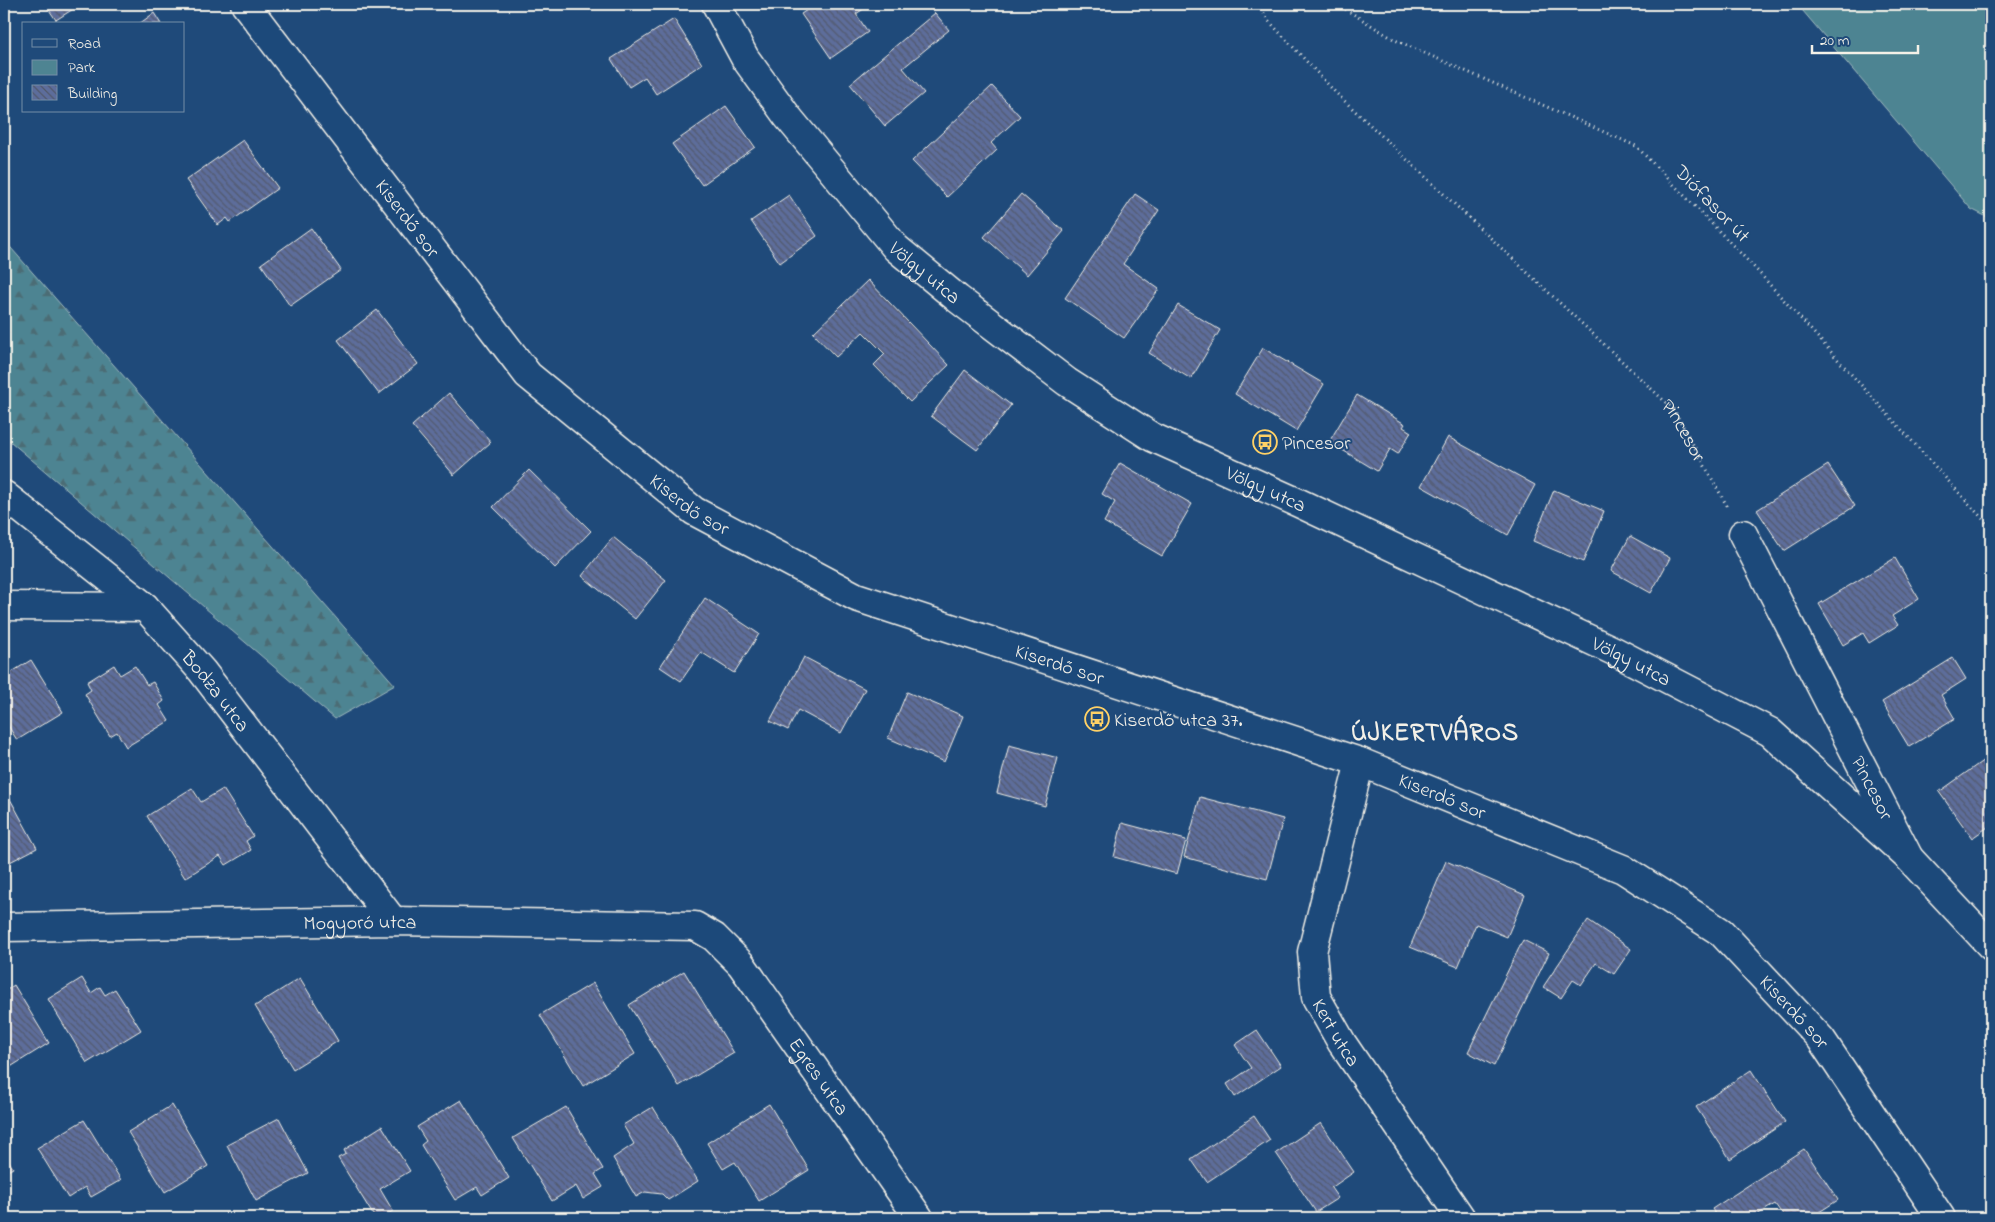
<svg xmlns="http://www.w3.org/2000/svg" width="1995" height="1222" viewBox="0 0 1995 1222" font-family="'Indie Flower',sans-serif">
  <defs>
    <pattern id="forest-firs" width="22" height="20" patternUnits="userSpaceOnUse" patternTransform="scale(1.25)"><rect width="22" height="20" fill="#4e8492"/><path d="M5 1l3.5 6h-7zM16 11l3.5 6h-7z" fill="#4c6c74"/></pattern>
    <pattern id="building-back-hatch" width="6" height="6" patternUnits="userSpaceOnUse" patternTransform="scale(1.25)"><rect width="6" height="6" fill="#5d6d9b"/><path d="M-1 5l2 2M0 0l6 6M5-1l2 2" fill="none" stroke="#52596c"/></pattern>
  </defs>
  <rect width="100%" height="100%" fill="#1f4a7a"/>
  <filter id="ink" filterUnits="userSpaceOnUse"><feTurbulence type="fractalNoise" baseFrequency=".02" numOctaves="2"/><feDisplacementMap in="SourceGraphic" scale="10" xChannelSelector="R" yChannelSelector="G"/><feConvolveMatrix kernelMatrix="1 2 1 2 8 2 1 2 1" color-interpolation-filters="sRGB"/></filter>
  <g filter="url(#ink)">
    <!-- green -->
    <path fill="#4e8492" stroke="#a1babd" d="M1797 4H1991V219L1971 209Z"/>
    <!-- forest -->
    <path fill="url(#forest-firs)" stroke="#a1babd" d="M4 240 395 685 335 719 4 436Z"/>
    <!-- building -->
    <g fill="url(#building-back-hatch)" stroke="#f4f1e8">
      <path d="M45 4H81L56 20Z"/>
      <path d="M816 4H871L856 14 868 32 831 58 801 14Z"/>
      <path d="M154 13 161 24H139Z"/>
      <path d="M935 13 949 30 903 68 924 93 885 126 850 84Z"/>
      <path d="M674 19 702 64 656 94 645 77 629 87 611 59Z"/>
      <path d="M992 86 1020 116 991 143 997 150 947 197 912 161Z"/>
      <path d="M726 106 755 147 702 185 672 144Z"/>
      <path d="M243 140 278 188 230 222 227 218 218 225 186 180Z"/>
      <path d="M1021 194 1064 231 1027 275 984 237Z"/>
      <path d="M1135 194 1159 210 1123 264 1159 289 1124 338 1065 298Z"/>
      <path d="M789 195 817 236 780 263 751 221Z"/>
      <path d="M311 228 341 270 290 306 261 264Z"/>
      <path d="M868 280 949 365 910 402 874 365 885 354 863 332 836 357 813 333Z"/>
      <path d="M1178 305 1220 330 1191 379 1149 353Z"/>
      <path d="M377 310 418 364 379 394 338 340Z"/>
      <path d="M1263 348 1324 384 1296 431 1235 394Z"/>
      <path d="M965 370 1011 405 977 450 931 416Z"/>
      <path d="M449 393 491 442 454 475 412 426Z"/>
      <path d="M1357 395 1405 424 1403 427 1411 432 1398 454 1390 449 1377 471 1329 442Z"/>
      <path d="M1448 437 1535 485 1508 535 1421 486Z"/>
      <path d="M1120 463 1192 504 1162 556 1104 522 1115 502 1102 494Z"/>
      <path d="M1828 465 1855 506 1784 551 1757 510Z"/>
      <path d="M529 470 591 531 555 568 493 507Z"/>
      <path d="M1554 490 1604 511 1583 562 1533 541Z"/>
      <path d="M1630 536 1670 558 1651 593 1611 571Z"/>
      <path d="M613 537 666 580 635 619 582 576Z"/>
      <path d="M1895 558 1919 599 1892 616 1898 625 1869 643 1863 633 1843 645 1819 604Z"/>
      <path d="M705 598 759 634 734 673 701 652 681 681 660 667Z"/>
      <path d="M804 657 865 689 841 733 798 710 788 730 770 721Z"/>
      <path d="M1953 658 1966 679 1941 695 1955 719 1909 747 1882 702Z"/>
      <path d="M31 660 63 712 17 740 4 719V677Z"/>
      <path d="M114 665 120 675 135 666 147 685 153 682 164 701 159 705 169 721 126 747 117 732 110 736 85 694 91 690 87 682Z"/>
      <path d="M907 692 963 716 944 762 888 738Z"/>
      <path d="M1009 745 1058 758 1045 806 997 793Z"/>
      <path d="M1991 755V825L1972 838 1939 792Z"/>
      <path d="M4 788 37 848 4 865Z"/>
      <path d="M192 788 201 802 223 789 253 836 246 841 251 850 226 865 220 856 185 878 147 816Z"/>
      <path d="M1200 797 1283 819 1267 879 1184 857Z"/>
      <path d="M1122 823 1186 840 1177 874 1114 857Z"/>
      <path d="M1446 861 1525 895 1507 937 1476 924 1458 967 1410 947Z"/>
      <path d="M1588 920 1631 949 1614 974 1596 963 1581 985 1573 980 1561 998 1543 987Z"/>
      <path d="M1523 940 1549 953 1494 1066 1468 1052Z"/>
      <path d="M684 971 734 1053 679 1086 629 1005Z"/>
      <path d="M82 978 91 993 100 987 105 995 115 989 141 1030 87 1063 48 999Z"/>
      <path d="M300 978 338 1041 293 1069 255 1006Z"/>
      <path d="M593 983 635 1054 583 1086 540 1015Z"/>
      <path d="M14 985 49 1043 4 1071V992Z"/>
      <path d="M1257 1030 1281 1066 1235 1097 1227 1084 1251 1068 1235 1045Z"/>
      <path d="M1751 1070 1785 1122 1730 1159 1696 1107Z"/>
      <path d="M461 1100 509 1178 482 1195 477 1187 455 1200 421 1145 426 1141 417 1127Z"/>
      <path d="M769 1104 809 1170 759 1201 735 1162 723 1169 707 1143Z"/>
      <path d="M172 1105 208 1166 165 1192 128 1132Z"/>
      <path d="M566 1107 603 1169 595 1174 603 1187 583 1199 576 1186 552 1201 513 1138Z"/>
      <path d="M653 1107 698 1181 668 1200 662 1194 653 1193 645 1192 636 1197 613 1158 634 1144 623 1125Z"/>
      <path d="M1254 1116 1270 1140 1207 1182 1191 1159Z"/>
      <path d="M279 1118 308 1173 256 1201 227 1145Z"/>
      <path d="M84 1120 121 1180 91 1197 85 1187 68 1198 37 1148Z"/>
      <path d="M1321 1123 1354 1172 1331 1188 1338 1198 1316 1212 1276 1153Z"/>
      <path d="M382 1126 410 1171 380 1189 393 1211 381 1218H375L338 1158 346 1154 344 1150Z"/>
      <path d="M1804 1149 1838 1200 1810 1218H1785L1775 1204 1752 1218H1718L1712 1209Z"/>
      <path d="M4 1153 13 1168 4 1173Z"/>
    </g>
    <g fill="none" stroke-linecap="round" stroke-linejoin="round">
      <!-- minor casing -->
      <g stroke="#f4f1e8" stroke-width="31">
        <g id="minor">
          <path id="s2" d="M245 4 528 375 694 511 856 597 1360 762 1623 869 1721 932 1821 1039 1941 1218"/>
          <path id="s3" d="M716 4 745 58 787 116 896 248 958 299 1067 382 1152 437 1299 503 1614 651 1770 732 1909 858"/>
          <path id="s4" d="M4 495 145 607 202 671 393 921"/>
          <path id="s5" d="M1743 534 1909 858 1991 946"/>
          <path d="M4 606 145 607"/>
          <path id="s6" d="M1360 762 1312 952 1316 997 1342 1043 1461 1218"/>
          <path id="s7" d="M4 927 393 921 695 926 714 937 741 964 919 1218"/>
        </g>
      </g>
      <!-- path -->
      <g stroke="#f4f1e8" stroke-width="3" stroke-dasharray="1 4" stroke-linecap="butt">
        <path id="s1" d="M1259 4 1267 19 1336 93 1674 410 1727 506"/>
        <path d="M1337 4 1395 40 1636 146 1752 265 1991 528"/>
      </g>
      <!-- minor -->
      <use href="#minor" stroke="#1f4a7a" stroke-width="28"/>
    </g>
  </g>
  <!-- icons -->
  <defs>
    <g id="bus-ring" transform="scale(1.25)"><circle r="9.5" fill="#1f4a7a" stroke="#ffd166" stroke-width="1.5"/><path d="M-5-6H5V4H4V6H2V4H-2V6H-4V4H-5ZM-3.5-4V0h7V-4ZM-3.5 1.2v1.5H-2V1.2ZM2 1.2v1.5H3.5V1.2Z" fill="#ffd166"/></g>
  </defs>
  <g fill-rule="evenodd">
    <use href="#bus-ring" x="1265" y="442"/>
    <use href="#bus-ring" x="1097" y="719"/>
  </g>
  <g text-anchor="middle" stroke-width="4" stroke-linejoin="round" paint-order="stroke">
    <!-- street labels -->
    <g font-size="20" fill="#f4f1e8" stroke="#1f4a7a">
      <text transform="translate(1713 203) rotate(46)" y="7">Diófasor út</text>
      <text dy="7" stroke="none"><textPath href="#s2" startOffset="269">Kiserdő sor</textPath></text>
      <text dy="7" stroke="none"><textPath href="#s3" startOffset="342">Völgy utca</textPath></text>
      <text dy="7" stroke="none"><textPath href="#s1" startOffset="604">Pincesor</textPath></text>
      <text dy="7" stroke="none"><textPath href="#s3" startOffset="748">Völgy utca</textPath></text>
      <text dy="7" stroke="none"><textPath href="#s2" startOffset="674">Kiserdő sor</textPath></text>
      <text dy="7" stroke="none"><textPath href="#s3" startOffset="1152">Völgy utca</textPath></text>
      <text dy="7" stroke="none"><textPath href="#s2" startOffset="1079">Kiserdő sor</textPath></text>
      <text dy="7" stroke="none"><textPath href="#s4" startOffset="290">Bodza utca</textPath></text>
      <text dy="7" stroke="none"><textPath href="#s5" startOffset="285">Pincesor</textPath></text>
      <text dy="7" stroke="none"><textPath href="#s2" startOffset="1484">Kiserdő sor</textPath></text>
      <text dy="7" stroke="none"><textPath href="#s7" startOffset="356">Mogyoró utca</textPath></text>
      <text dy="7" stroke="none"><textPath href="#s2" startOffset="1904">Kiserdő sor</textPath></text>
      <text dy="7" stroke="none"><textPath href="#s6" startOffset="282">Kert utca</textPath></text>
      <text dy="7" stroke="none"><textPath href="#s7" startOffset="888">Egres utca</textPath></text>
    </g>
    <!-- poi labels -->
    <g font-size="20" fill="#f4f1e8" stroke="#1f4a7a" text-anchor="start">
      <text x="1282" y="449">Pincesor</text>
      <text x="1114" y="726">Kiserdő utca 37.</text>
    </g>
    <!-- district labels -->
    <g font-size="25" font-weight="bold" letter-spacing="1" fill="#f4f1e8" stroke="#1f4a7a">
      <text x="1435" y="740">ÚJKERTVÁROS</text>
    </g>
  </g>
  <!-- margin -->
  <rect width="1995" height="1222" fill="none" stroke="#1f4a7a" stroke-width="20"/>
  <rect x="10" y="10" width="1975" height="1202" fill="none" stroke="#f4f1e8" stroke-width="2" filter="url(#ink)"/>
  <!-- legend -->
  <rect x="22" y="22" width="162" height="90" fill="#1f4a7a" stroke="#748da6"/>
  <rect x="32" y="39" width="25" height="8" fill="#1f4a7a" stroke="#748da6"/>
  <text x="68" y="48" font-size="15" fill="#f4f1e8">Road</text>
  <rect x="32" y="60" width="25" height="15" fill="#4e8492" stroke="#748da6"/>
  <text x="68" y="72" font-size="15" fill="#f4f1e8">Park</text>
  <rect x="32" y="85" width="25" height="15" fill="url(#building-back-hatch)" stroke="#748da6"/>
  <text x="68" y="98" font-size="15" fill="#f4f1e8">Building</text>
  <!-- scale -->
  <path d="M1812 45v8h106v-8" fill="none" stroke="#f4f1e8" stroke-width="2.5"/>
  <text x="1820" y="45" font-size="15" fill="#f4f1e8" stroke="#1f4a7a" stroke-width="4" paint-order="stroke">20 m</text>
</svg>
